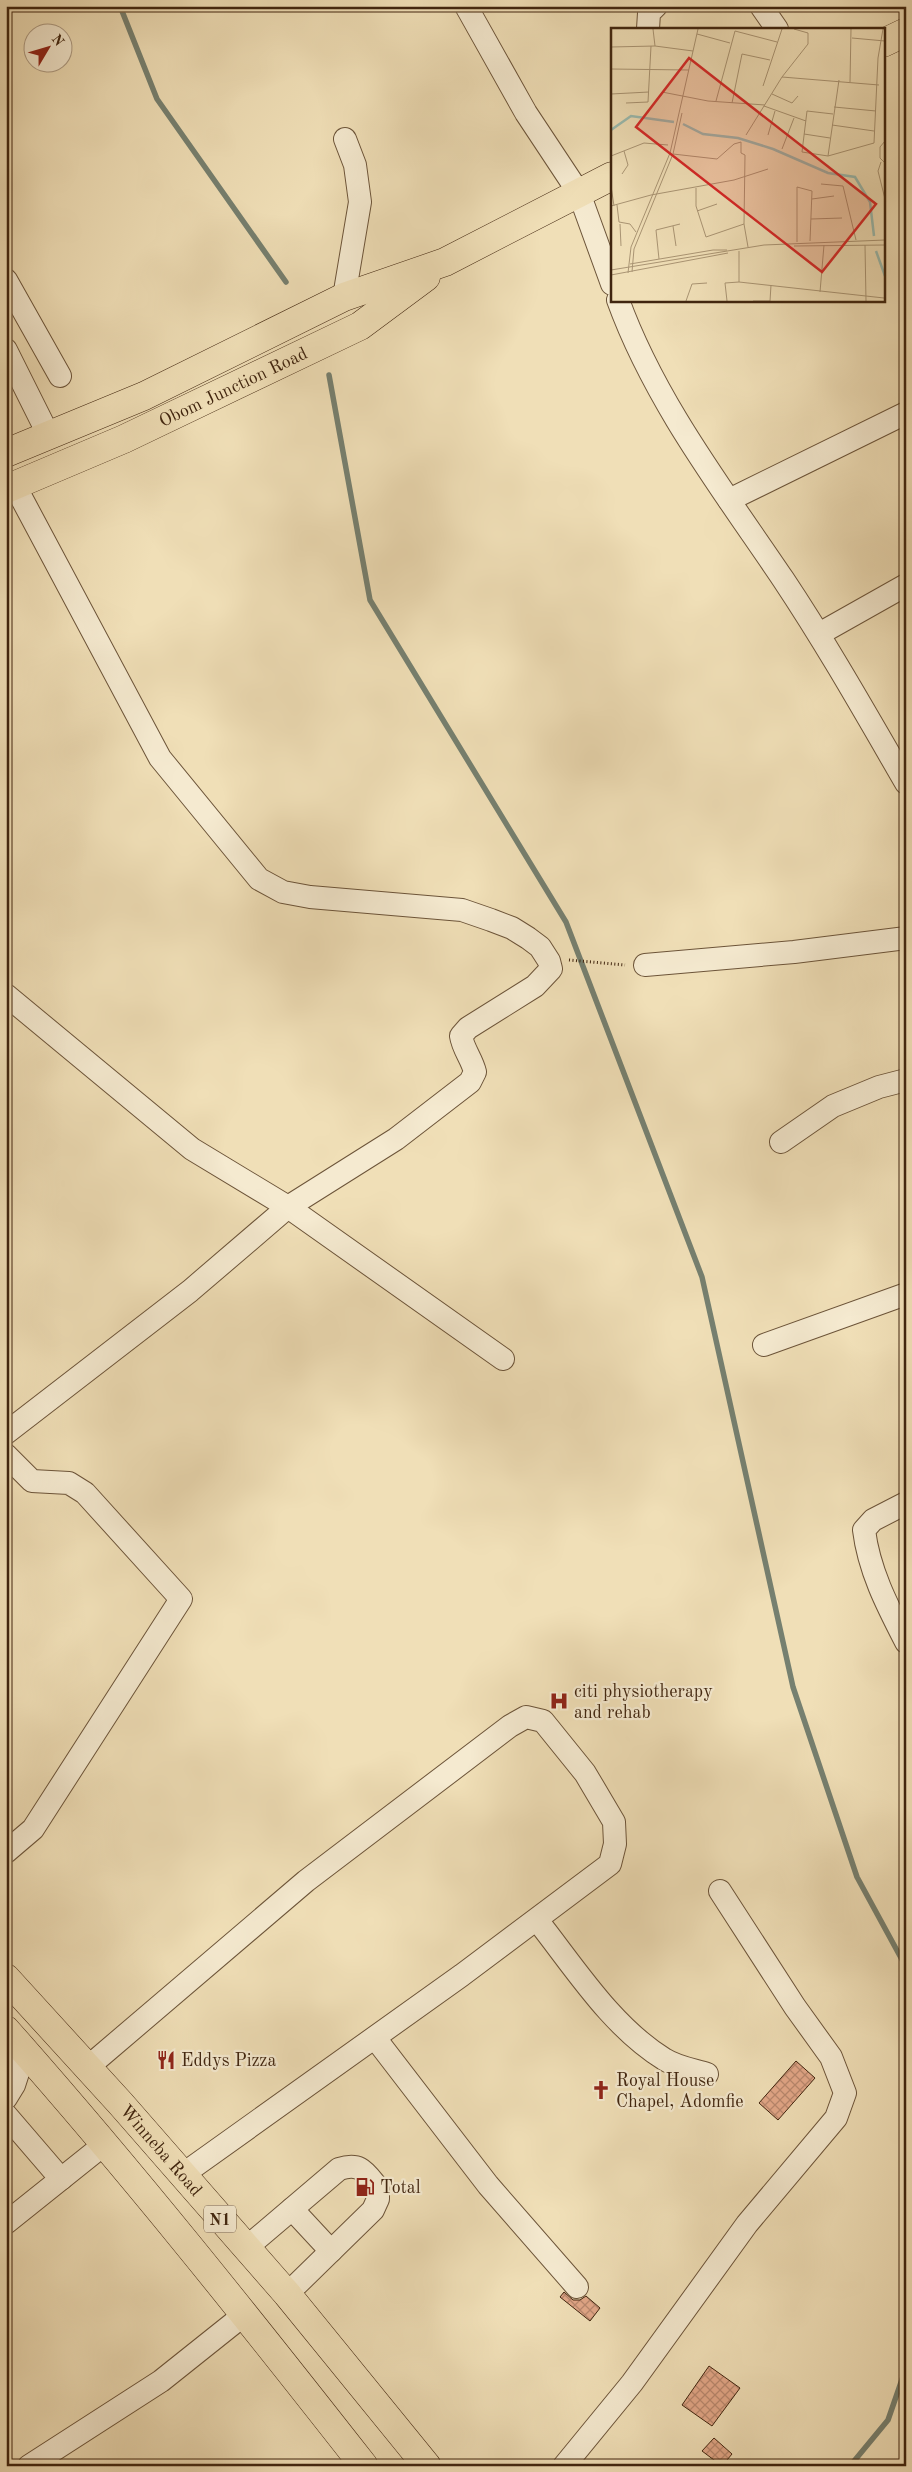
<svg xmlns="http://www.w3.org/2000/svg" width="912" height="2472" viewBox="0 0 912 2472" font-family="'Old Standard TT',serif">
  <defs>
    <pattern id="building-cross-hatch" width="8" height="8" patternUnits="userSpaceOnUse" patternTransform="scale(1.25)"><rect width="8" height="8" fill="#e2a788"/><path d="M0 0l8 8M0 8l8-8" fill="none" stroke="#b9886e"/></pattern>
  </defs>
  <rect width="100%" height="100%" fill="#f0dfb7"/>
  <filter id="stains"><feTurbulence type="fractalNoise" baseFrequency=".004" numOctaves="4"/><feColorMatrix values="0 0 0 0 .2 0 0 0 0 .09 0 0 0 0 .02 0 0 0 .5 -.17"/></filter>
  <radialGradient id="worn" r=".72"><stop offset=".6" stop-color="#630" stop-opacity="0"/><stop offset="1" stop-color="#630" stop-opacity=".3"/></radialGradient>
  <g fill="none" stroke-linecap="round" stroke-linejoin="round">
    <!-- stream -->
    <g stroke="#768070" stroke-width="5.5">
      <path d="M120 6 157 99 286 282"/>
      <path d="M329 375 370 600 566 922 702 1277 793 1687 857 1877 906 1967"/>
      <path d="M850 2466 888 2420 906 2368"/>
    </g>
  </g>
  <!-- building -->
  <g fill="url(#building-cross-hatch)" stroke="#40250f">
    <path d="M796 2061 815 2078 778 2120 759 2103Z"/>
    <path d="M564 2292 573 2300H580L586 2296 600 2308 590 2321 560 2297Z"/>
    <path d="M709 2366 740 2388 712 2426 682 2405Z"/>
    <path d="M714 2438 732 2454 722 2466 702 2451Z"/>
  </g>
  <g fill="none" stroke-linecap="round" stroke-linejoin="round">
    <!-- minor casing -->
    <g stroke="#6c5439" stroke-width="24">
      <g id="minor">
        <path d="M466 6 526 113 579 193 612 284"/>
        <path d="M761 6 777 29"/>
        <path d="M648 29 649 13 656 6"/>
        <path d="M6 280 60 376"/>
        <path d="M344 297 360 202 355 165 345 139"/>
        <path d="M618 300C655 402 723 490 783 579 827 645 866 714 906 783"/>
        <path d="M6 350 49 436"/>
        <path d="M729 500 906 413"/>
        <path d="M819 634 906 585"/>
        <path d="M645 965 794 952 906 938"/>
        <path d="M6 995 192 1149 288 1207 503 1359"/>
        <path d="M781 1142 833 1106 879 1087 906 1080"/>
        <path d="M764 1345 906 1294"/>
        <path d="M6 1433 190 1291 288 1207 396 1139 470 1082 475 1072C472 1059 463 1049 461 1036L468 1028 535 986 551 969 549 961 540 947 528 938 512 928 491 920 462 910 310 897 283 892 259 879 160 758 15 486"/>
        <path d="M6 1455 32 1481 69 1483 85 1493 181 1599 33 1829 6 1852"/>
        <path d="M906 1503 873 1520 864 1530C869 1571 888 1607 906 1642"/>
        <path d="M537 1920C575 1968 611 2026 664 2059 676 2067 694 2070 707 2074"/>
        <path d="M375 2038 488 2185 577 2287"/>
        <path d="M88 2067 306 1881 510 1726 526 1717 543 1721 585 1773 614 1822 615 1844 610 1864 462 1975 182 2175"/>
        <path d="M6 2098 14 2085 25 2051"/>
        <path d="M6 2115 61 2179"/>
        <path d="M292 2209 331 2251"/>
        <path d="M6 2223 106 2143"/>
        <path d="M246 2248 339 2169C361 2162 365 2172 378 2188V2199L373 2210 287 2294"/>
        <path d="M29 2466 161 2381 245 2314"/>
        <path d="M564 2466 632 2383 747 2224 836 2118 845 2093 831 2057 795 2007 720 1891"/>
      </g>
    </g>
    <!-- major casing -->
    <g stroke="#40250f" stroke-width="29">
      <g id="major">
        <path d="M883 43 906 32"/>
        <path d="M6 453 144 396 344 297 445 262 612 176"/>
        <path id="s1" d="M6 489 124 439 360 326 426 277"/>
      </g>
    </g>
    <!-- highway casing -->
    <g stroke="#40250f" stroke-width="29">
      <g id="highway">
        <path id="s2" d="M6 1978 121 2104 287 2294 427 2466"/>
        <path d="M6 2030C131 2171 248 2318 364 2466"/>
      </g>
    </g>
    <!-- path -->
    <path stroke="#40250f" stroke-width="3" stroke-dasharray="1 2.5" stroke-linecap="butt" d="M569 960 625 965"/>
    <!-- minor -->
    <use href="#minor" stroke="#f5ead0" stroke-width="22"/>
    <!-- major -->
    <use href="#major" stroke="#f0dfb7" stroke-width="28"/>
    <!-- highway -->
    <use href="#highway" stroke="#f0dfb7" stroke-width="28"/>
  </g>
  <!-- icons -->
  <defs>
    <g id="hospital-bare" transform="scale(1.5)"><path d="M-5-5h3v3.5h4V-5h3V5h-3V1.5h-4V5h-3Z" fill="#8f2418" stroke="#f5ead0" stroke-width="2.5" paint-order="stroke"/></g>
    <g id="restaurant-bare" transform="scale(1.5)"><path d="M-5-6h1v4h1v-4h1v4h1v-4h1v5L-1.5 .5V6h-2V.5L-5-1ZM5-6V6H3V1.5H1.5Q1.5-4 5-6Z" fill="#8f2418" stroke="#f5ead0" stroke-width="2.5" paint-order="stroke"/></g>
    <g id="church-bare" transform="scale(1.5)"><path d="M-1.2-6h2.4v3.5h3.3v2.4h-3.3V6h-2.4V-.1h-3.3v-2.4h3.3Z" fill="#8f2418" stroke="#f5ead0" stroke-width="2.5" paint-order="stroke"/></g>
    <g id="fuel-bare" transform="scale(1.5)"><path d="M-5.5-6h7V0h2V4h1.3V-2.5L3-4.5l.8-.8L6-3V5H2.5V1h-1V6h-7ZM-4.2-4.7v3.2H.2V-4.7Z" fill="#8f2418" stroke="#f5ead0" stroke-width="2.5" paint-order="stroke"/></g>
  </defs>
  <g fill-rule="evenodd">
    <use href="#hospital-bare" x="559" y="1701"/>
    <use href="#restaurant-bare" x="166" y="2060"/>
    <use href="#church-bare" x="601" y="2090"/>
    <use href="#fuel-bare" x="365" y="2187"/>
  </g>
  <g text-anchor="middle" stroke-width="4.5" stroke-linejoin="round" paint-order="stroke">
    <!-- shield labels -->
    <rect fill="#f5ead0" stroke="#766049" stroke-width="1" x="204" y="2205.5" width="32" height="27" rx="4"/>
    <g font-size="16" font-weight="bold" fill="#40250f">
      <text x="220" y="2225">N1</text>
    </g>
    <!-- street labels -->
    <g font-size="18" fill="#40250f" stroke="#f5ead0">
      <text dy="6" stroke="none"><textPath href="#s1" startOffset="249">Obom Junction Road</textPath></text>
      <text dy="6" stroke="none"><textPath href="#s2" startOffset="232">Winneba Road</textPath></text>
    </g>
    <!-- poi labels -->
    <g font-size="18" fill="#40250f" stroke="#f5ead0" text-anchor="start">
      <text x="574" y="1697">citi physiotherapy<tspan x="574" dy="21">and rehab</tspan></text>
      <text x="181" y="2066">Eddys Pizza</text>
      <text x="616" y="2086">Royal House<tspan x="616" dy="21">Chapel, Adomfie</tspan></text>
      <text x="380" y="2193">Total</text>
    </g>
  </g>
  <!-- overview -->
  <g transform="translate(611 28)">
    <rect width="274" height="274" fill="#f0dfb7"/>
    <path fill="none" stroke="#9abcb1" stroke-width="2.5" d="M72 96 92 106 127 110 162 121 217 145 244 149 259 174 263 208M0 102 20 88 63 94M265 223 274 248"/>
    <path fill="none" stroke="#aa9574" stroke-width="1" d="M42 1 44 18M86 6 119 15M241 10 274 13M0 19 44 18 82 23M0 41 78 42M171 49 268 57M239 54 240 1M152 58 171 1M51 64 97 73 154 77M0 66 38 64M161 66 181 75 187 68M105 73 124 3 166 14M15 75 37 74 40 18M121 75 131 26 159 32M153 78 195 93M223 79 265 83M222 86 196 83 191 124 217 128 263 115 267 30 272 1M221 97 263 103M193 106 219 110M135 107 171 49 197 16V5L183 1M157 107 164 83M274 113 269 119V130L274 135M171 121 183 90M62 126 106 131 123 116 130 114V125L134 127 133 196 137 219M0 128 33 115 57 117M217 128 228 52M270 134 267 143 274 171M11 146 17 137 13 123M210 156 232 158 245 212M0 158 3 178M85 160V178L95 209 133 196M201 171 223 168M6 177 8 194 19 196 25 204M0 178 40 167 123 152 157 141M86 183 106 176M200 191 231 190M9 196 10 218M62 198 65 218M186 214V159L201 163 199 213M254 217 255 273M183 218 274 217M128 223V254M48 231 45 202 69 196M19 236 102 222H116M0 242 153 217 274 212M21 244 23 221 62 126 71 85M17 245 20 219 59 125 87 1M0 247 117 225M209 264 213 217M75 273 81 256 96 255M116 273 114 255 128 254 273 270M142 273H159M159 273 160 257"/>
    <path fill="#d62828" fill-opacity="0.15" stroke="#d62828" stroke-width="2.5" d="M78 30 265 176 211 244 25 99Z"/>
    <rect width="274" height="274" fill="none" stroke="#40250f" stroke-width="2.5"/>
  </g>
  <!-- margin -->
  <rect width="912" height="2472" fill="none" stroke="#f0dfb7" stroke-width="25"/>
  <rect x="8" y="8" width="897" height="2457" fill="none" stroke="#40250f" stroke-width="2.5"/>
  <rect x="12" y="12" width="887" height="2447" fill="none" stroke="#40250f"/>
  <!-- north arrow -->
  <g transform="translate(48 48) rotate(52)"><circle r="24" fill="#f5ead0" stroke="#ad9b83"/>
  <path d="M0-4L9 19L0 12L-9 19Z" fill="#8f2418"/>
  <text y="-8" font-size="14" font-weight="bold" text-anchor="middle" fill="#40250f">N</text>
  </g>
  <rect width="100%" height="100%" filter="url(#stains)"/>
  <rect width="100%" height="100%" fill="url(#worn)"/>
</svg>
